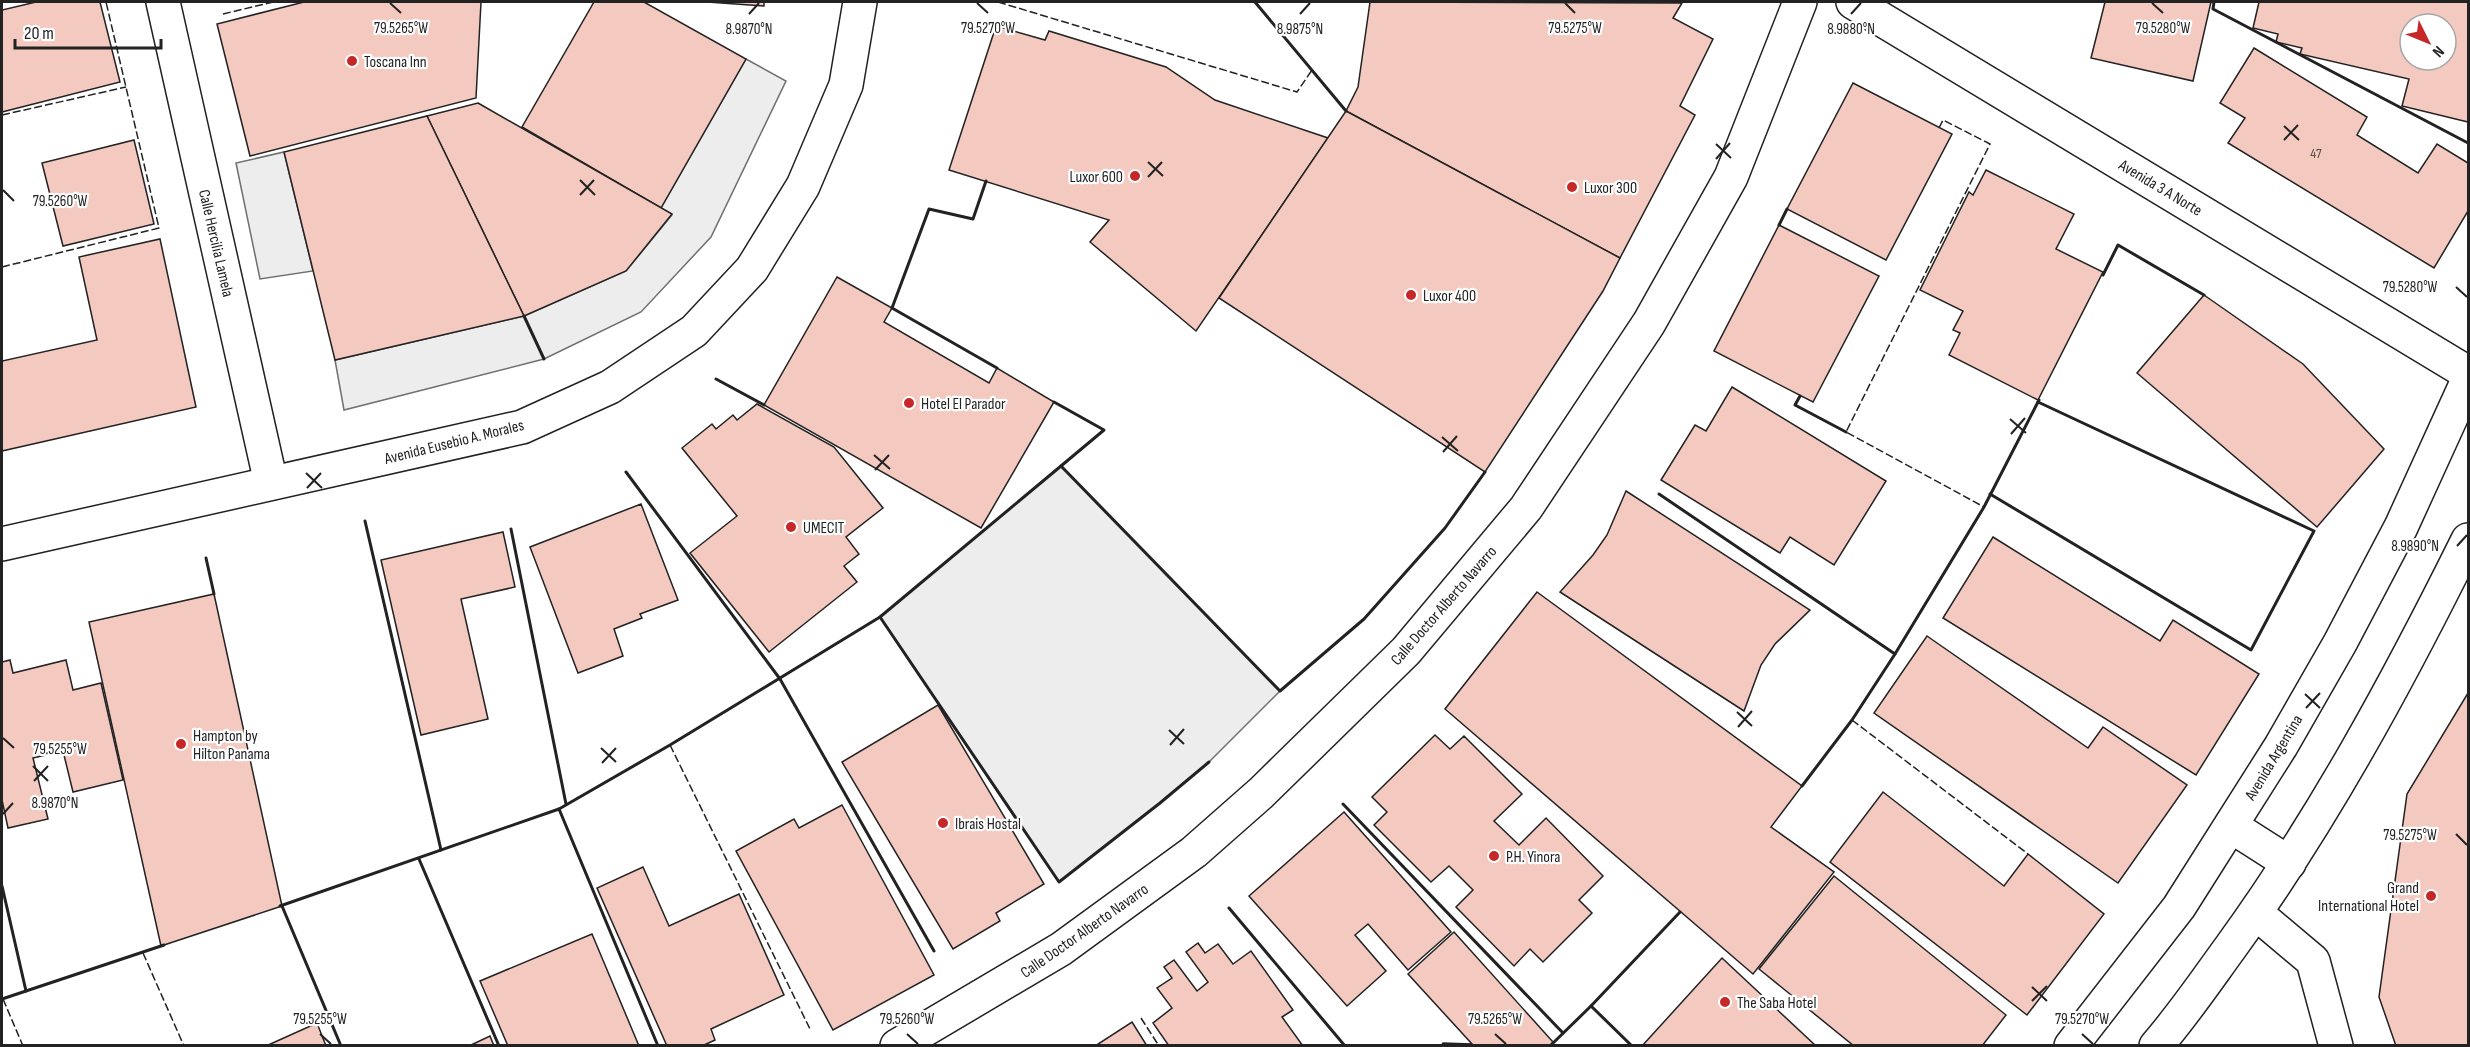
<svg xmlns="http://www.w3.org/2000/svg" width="2470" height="1047" viewBox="0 0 2470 1047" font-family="'Sofia Sans Condensed',sans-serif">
  <rect width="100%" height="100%" fill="#fff"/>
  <!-- parking -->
  <g fill="#ededed" stroke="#6f6f6f" stroke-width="1.5">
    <path d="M746 59 786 81 711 237 641 312 544 359 344 410 335 360 524 316 626 271 672 215 661 208Z"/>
    <path d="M284 152 313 271 260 279 236 163Z"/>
    <path d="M1061 466 1280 691 1209 762 1160 803 1059 882 880 617Z"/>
  </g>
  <!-- building -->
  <g fill="#f3c9c0" stroke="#222" stroke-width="1.5" fill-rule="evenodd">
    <path d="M36 2H100L120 82 2 112V10Z"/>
    <path d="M304 2H481L476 98 250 156 217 24Z"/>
    <path d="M594 2H644L746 59 661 208 522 127Z"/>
    <path d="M707 2H764V6Z"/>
    <path d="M1370 2 1682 3 1673 18 1713 39 1680 106 1695 115 1620 258 1346 111 1358 87Z"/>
    <path d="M2105 2H2211L2193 81 2091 58Z"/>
    <path d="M2259 2H2468V122L2402 106 2409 79 2300 54 2302 48 2276 42 2278 34 2253 28ZM2410 24H2446V60H2410Z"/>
    <path d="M996 26 1045 40 1049 31 1166 67 1215 100 1328 138 1196 331 1090 242 1109 220 949 170Z"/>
    <path d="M2254 48 2367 117 2357 135 2418 173 2437 144 2468 163V211L2434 268 2228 143 2245 118 2220 103Z"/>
    <path d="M1853 83 1952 134 1886 260 1787 209Z"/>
    <path d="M478 103 672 214 626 271 524 316 427 116Z"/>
    <path d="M1346 111 1620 258 1603 291 1485 472 1219 298Z"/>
    <path d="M427 116 524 316 335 360 284 152Z"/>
    <path d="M134 140 154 224 63 246 42 163Z"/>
    <path d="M1986 170 2074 214 2056 249 2103 272 2038 400 1949 355 1960 333 1953 330 1963 311 1920 290 1969 192 1973 195Z"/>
    <path d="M1779 225 1879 276 1813 402 1714 351Z"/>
    <path d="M160 239 196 407 2 451V361L97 340 79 257Z"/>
    <path d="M837 277 892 308 884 322 989 383 997 368 1054 402 981 528 764 405Z"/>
    <path d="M2204 295 2303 364 2384 449 2317 527 2137 373Z"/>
    <path d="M1732 387 1886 481 1834 565 1790 537 1780 553 1661 480 1695 425 1706 431Z"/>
    <path d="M757 404 834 447 883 508 846 537 859 554 844 566 857 582 769 652 690 553 737 516 682 448 712 424 716 429 733 415 737 420Z"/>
    <path d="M1626 491 1810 610 1775 644 1761 665 1744 711 1560 592 1593 555 1607 535Z"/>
    <path d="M641 504 678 600 640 614 642 618 614 629 623 656 578 673 530 547Z"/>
    <path d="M503 532 515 587 461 599 488 719 421 735 381 560Z"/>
    <path d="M1993 537 2160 641 2173 620 2259 674 2196 775 1943 618Z"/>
    <path d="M1537 592 1802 786 1771 827 1834 872 1753 974 1445 709Z"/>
    <path d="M214 594 282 906 161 946 89 622Z"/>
    <path d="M1927 636 2088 748 2103 727 2187 785 2118 883 1874 713Z"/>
    <path d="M10 660 13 673 66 660 73 690 101 683 123 780 73 792 63 751 33 758 48 819 8 828 2 800V662Z"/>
    <path d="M2468 693V1046H2396L2379 997 2407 794Z"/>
    <path d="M938 705 1044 884 996 913 1000 921 953 949 842 762Z"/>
    <path d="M1435 735 1450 749 1464 736 1522 794 1494 821 1519 845 1546 818 1603 876 1579 900 1592 913 1543 962 1530 949 1514 966 1456 907 1473 890 1449 866 1431 882 1374 825 1387 812 1372 797Z"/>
    <path d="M1883 792 2004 886 2028 854 2104 914 2027 1015 1830 862Z"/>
    <path d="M842 805 934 975 833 1030 736 851 794 819 799 828Z"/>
    <path d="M1344 812 1451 932 1408 970 1368 924 1355 935 1386 971 1347 1006 1249 896Z"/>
    <path d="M643 867 669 926 739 894 784 995 711 1029 715 1040 702 1046H667L597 888Z"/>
    <path d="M1834 876 2006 1015 1982 1046H1854L1759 969Z"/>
    <path d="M1454 932 1553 1042 1550 1046H1441L1443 1043 1472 1044 1408 974Z"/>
    <path d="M592 934 639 1046H508L480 981Z"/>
    <path d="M1198 943 1205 953 1218 944 1233 964 1251 951 1293 1010 1282 1017 1303 1046H1169L1153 1023 1172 1008 1157 988 1172 978 1164 967 1174 960 1197 991 1208 982 1186 952Z"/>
    <path d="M1722 958 1816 1046H1642Z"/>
    <path d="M1132 1022 1147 1046H1095Z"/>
    <path d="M317 1023 326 1046H266Z"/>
    <path d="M490 1036 494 1046H469Z"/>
  </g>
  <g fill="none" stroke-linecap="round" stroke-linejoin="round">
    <!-- minor casing -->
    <g stroke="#222" stroke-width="36">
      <g id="minor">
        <path d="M163 2 271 483"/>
        <path d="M1853 2 2468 373"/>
        <path d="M2 544 522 427 610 387 694 331 752 269 803 186 846 85 860 2"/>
        <path d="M2231 826 2289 863"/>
        <path d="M2256 913 2313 961 2336 1046"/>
        <path d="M897 1046 1061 949 1194 852 1261 793 1406 651 1526 508 1649 323 1731 177 1800 2"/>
        <path d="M2071 1046 2179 907 2281 746 2340 643 2401 527 2468 380"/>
        <path d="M2156 1046C2183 1015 2206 981 2230 948 2323 820 2398 681 2468 540"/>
      </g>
    </g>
    <!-- minor -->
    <use href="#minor" stroke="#fff" stroke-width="33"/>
    <!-- fence -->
    <g stroke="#222" stroke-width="1.5" stroke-dasharray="8 3" stroke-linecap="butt">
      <path d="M998 2 1297 92 1312 70"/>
      <path d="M223 14 273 2"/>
      <path d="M2 115 126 87"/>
      <path d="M1939 128 1943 120 1990 144 1846 432 1984 507"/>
      <path d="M2 267 159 228 106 2"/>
      <path d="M1852 720 2028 854"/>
      <path d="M670 745 811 1031"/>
      <path d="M143 953 184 1046"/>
      <path d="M3 999 23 1046"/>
      <path d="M1141 1018 1159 1046"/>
    </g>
    <!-- wall -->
    <g stroke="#222" stroke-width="3">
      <path d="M1255 2 1346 111"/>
      <path d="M2214 2 2213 9 2468 143"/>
      <path d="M986 181 973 219 929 209 892 308 997 368"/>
      <path d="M1779 225 1787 209"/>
      <path d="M2103 275 2118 245 2204 295"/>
      <path d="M524 316 544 359"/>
      <path d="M716 379 764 405"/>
      <path d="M1800 396 1795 405 1846 432"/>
      <path d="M1054 402 1104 430 1061 466"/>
      <path d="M626 472 780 679 934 951"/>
      <path d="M1659 494 1895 654"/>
      <path d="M1990 494 2251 650 2314 531 2038 402"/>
      <path d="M365 521 441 850"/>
      <path d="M511 529 566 804"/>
      <path d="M206 558 214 594"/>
      <path d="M880 617 1059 882 1160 803 1209 762"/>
      <path d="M1802 786 1852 720 1895 654 1984 507 2039 400"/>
      <path d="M1343 804 1563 1033"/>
      <path d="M559 809 658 1046"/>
      <path d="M419 859 499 1046"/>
      <path d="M2 886 26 991"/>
      <path d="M280 906 559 809 670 745 880 617 1061 466 1280 691 1364 619 1445 528 1485 472"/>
      <path d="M282 906 341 1046"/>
      <path d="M1229 908 1345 1046"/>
      <path d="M2 999 164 945"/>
      <path d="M1591 1006 1632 1046"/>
      <path d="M1551 1045 1591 1006 1680 912"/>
    </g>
  </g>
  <!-- ticks -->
  <path fill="none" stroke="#222" stroke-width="2" d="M390 3 401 13M977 3 988 13M1565 3 1575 13M2152 3 2163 13M749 14 759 3M1300 14 1310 3M1851 14 1861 3M2284 126 2299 140M2284 140 2298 125M1716 144 1731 158M1716 159 1730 143M1148 162 1163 176M1148 177 1162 162M580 180 595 195M3 190 14 201M580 195 594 180M2456 287 2467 297M2010 419 2026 433M2011 434 2025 418M1442 437 1458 451M1443 452 1457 436M874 455 890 469M875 470 889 455M306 473 322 488M307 488 321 473M2457 546 2467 535M2305 694 2320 708M2306 708 2320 693M1737 712 1752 726M1738 727 1752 711M1169 730 1184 744M3 738 14 748M1170 745 1184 729M601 748 616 762M602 763 616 748M33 766 48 781M34 781 48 766M3 814 13 803M2456 834 2467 845M2032 987 2047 1001M2032 1001 2047 986M320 1034 331 1044M907 1034 918 1044M1495 1034 1506 1044M2082 1034 2093 1044"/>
  <!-- markers -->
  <g fill="#c62828" stroke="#fff" stroke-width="2">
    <circle cx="352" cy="61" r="6"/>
    <circle cx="1135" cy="176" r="6"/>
    <circle cx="1572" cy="187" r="6"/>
    <circle cx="1411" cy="295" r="6"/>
    <circle cx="909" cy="403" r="6"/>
    <circle cx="791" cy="527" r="6"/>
    <circle cx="181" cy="744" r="6"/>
    <circle cx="943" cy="823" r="6"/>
    <circle cx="1494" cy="856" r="6"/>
    <circle cx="2431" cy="896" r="6"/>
    <circle cx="1725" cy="1002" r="6"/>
  </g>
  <g text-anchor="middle" stroke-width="4.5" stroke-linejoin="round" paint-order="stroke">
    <!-- number labels -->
    <g font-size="14" fill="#564c4a">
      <text x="2316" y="158">47</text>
    </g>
    <!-- poi labels -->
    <g font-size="16" fill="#222" stroke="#fff" text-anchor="start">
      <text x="364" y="67">Toscana Inn</text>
      <text x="1123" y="182" text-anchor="end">Luxor 600</text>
      <text x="1584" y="193">Luxor 300</text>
      <text x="1423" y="301">Luxor 400</text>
      <text x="921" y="409">Hotel El Parador</text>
      <text x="803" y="533">UMECIT</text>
      <text x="193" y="741">Hampton by<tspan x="193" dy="18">Hilton Panama</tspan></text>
      <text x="955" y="829">Ibrais Hostal</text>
      <text x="1506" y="862">P.H. Yinora</text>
      <text x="2419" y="893" text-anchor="end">Grand<tspan x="2419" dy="18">International Hotel</tspan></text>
      <text x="1737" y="1008">The Saba Hotel</text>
    </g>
    <!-- street labels -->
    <g font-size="16" fill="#222" stroke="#fff">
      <text transform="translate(2161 187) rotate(31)" y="6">Avenida 3 A Norte</text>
      <text transform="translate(217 243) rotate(77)" y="6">Calle Hercilia Lamela</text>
      <text transform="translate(454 441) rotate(-14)" y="6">Avenida Eusebio A. Morales</text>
      <text transform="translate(1443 605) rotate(-49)" y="6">Calle Doctor Alberto Navarro</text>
      <text transform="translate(2273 757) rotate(-59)" y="6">Avenida Argentina</text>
      <text transform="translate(1084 930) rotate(-35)" y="6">Calle Doctor Alberto Navarro</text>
    </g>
  </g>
  <g font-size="15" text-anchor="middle" fill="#222" stroke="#fff" stroke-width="4.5" stroke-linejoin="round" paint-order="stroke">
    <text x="401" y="33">79.5265°W</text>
    <text x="988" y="33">79.5270°W</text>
    <text x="1575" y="33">79.5275°W</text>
    <text x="2163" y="33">79.5280°W</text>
    <text x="749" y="34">8.9870°N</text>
    <text x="1300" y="34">8.9875°N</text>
    <text x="1851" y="34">8.9880°N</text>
    <text x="60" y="206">79.5260°W</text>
    <text x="2410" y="292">79.5280°W</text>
    <text x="2415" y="551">8.9890°N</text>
    <text x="60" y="754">79.5255°W</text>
    <text x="55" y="808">8.9870°N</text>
    <text x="2410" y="840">79.5275°W</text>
    <text x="320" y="1024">79.5255°W</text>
    <text x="907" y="1024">79.5260°W</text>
    <text x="1495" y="1024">79.5265°W</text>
    <text x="2082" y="1024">79.5270°W</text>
  </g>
  <!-- border -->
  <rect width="2470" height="1047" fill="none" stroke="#222222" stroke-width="6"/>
  <!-- north arrow -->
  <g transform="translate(2428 42) rotate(133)"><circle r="28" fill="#ffffff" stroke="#a7a7a7" stroke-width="1.5"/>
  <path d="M0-4.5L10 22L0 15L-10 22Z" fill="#c62828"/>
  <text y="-9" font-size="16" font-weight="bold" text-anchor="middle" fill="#222222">N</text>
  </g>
  <!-- scale -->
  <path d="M15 39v9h146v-9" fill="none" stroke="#222222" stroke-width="3"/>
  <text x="24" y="39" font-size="18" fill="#222222" stroke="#ffffff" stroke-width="4.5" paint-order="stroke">20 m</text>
</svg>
